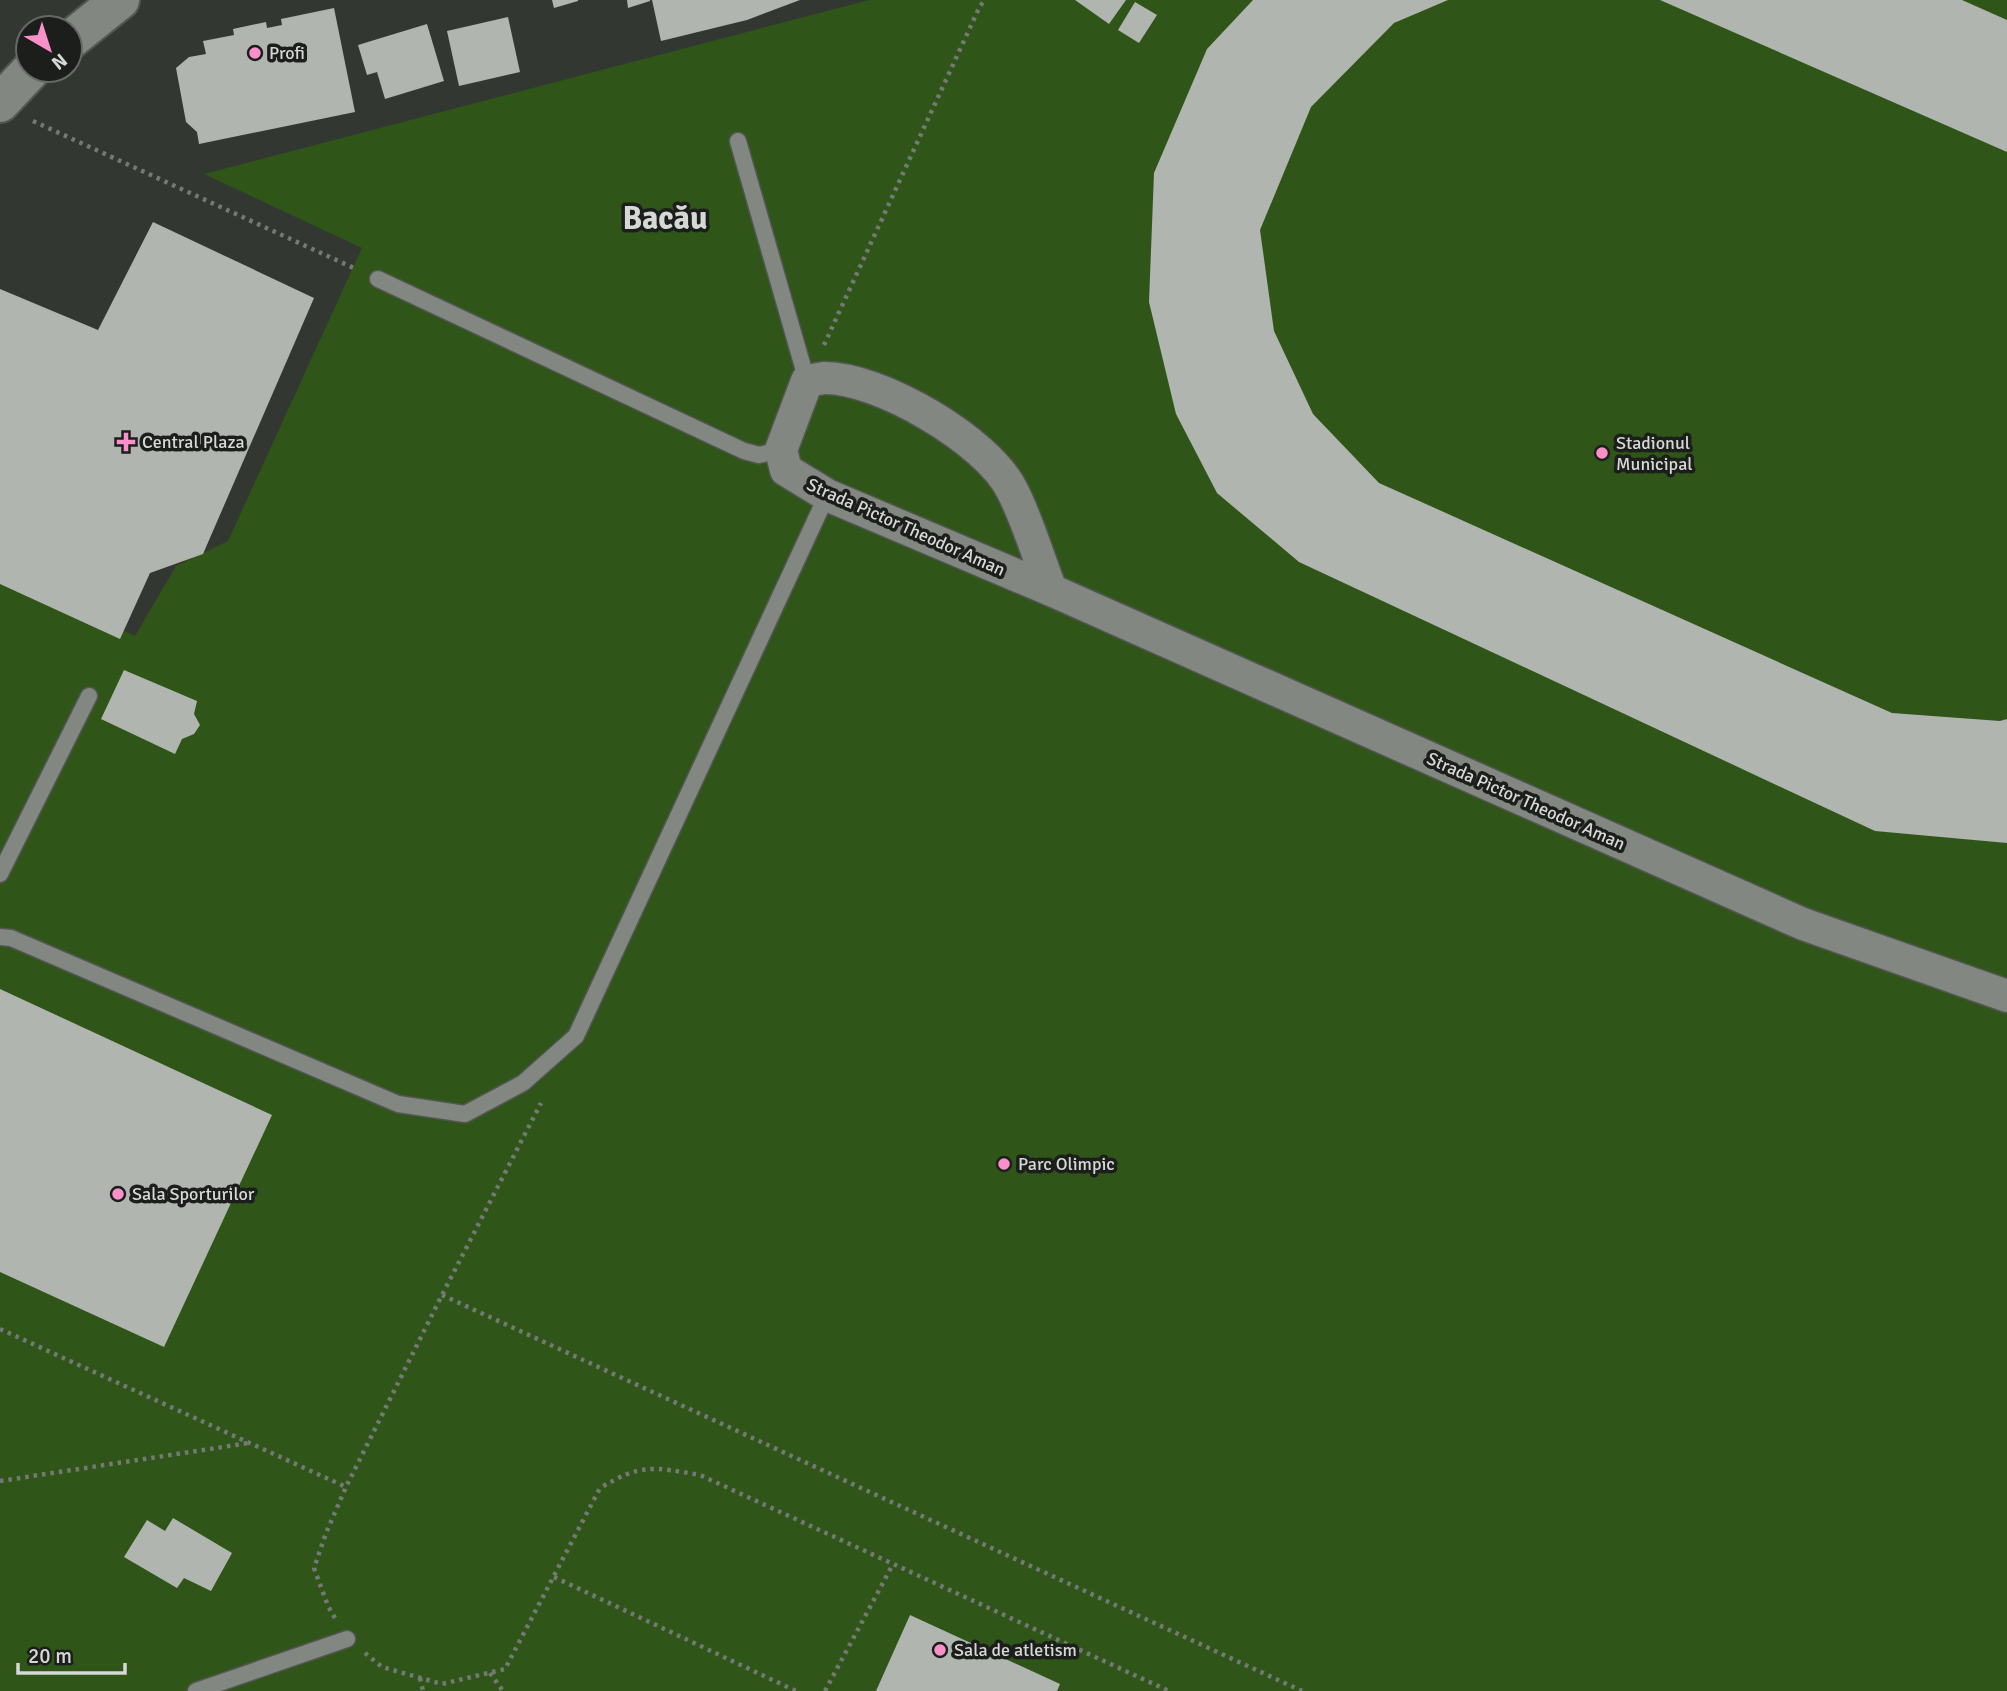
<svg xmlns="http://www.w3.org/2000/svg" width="2007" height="1691" viewBox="0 0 2007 1691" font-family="Signika,sans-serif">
  <rect width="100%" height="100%" fill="#333732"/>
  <!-- green -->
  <path fill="#2f5618" d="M869 0H2007V1691H0V572L135 636 176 566 228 541 362 248 204 174Z"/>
  <!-- building -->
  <g fill="#b1b5af">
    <path d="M552 0H578V1L554 8Z"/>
    <path d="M627 0H650V1L628 8Z"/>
    <path d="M652 0H800L747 20 661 41Z"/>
    <path d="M1075 0H1126L1109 24Z"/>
    <path d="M1253 0H1448L1394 23 1311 107 1260 230 1274 331 1313 414 1379 483 1892 713 2000 721 2007 719V843L1875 831 1299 562 1217 493 1176 414 1149 302 1154 173 1207 49Z"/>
    <path d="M1660 0H1962L2007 20V152Z"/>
    <path d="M1135 2 1157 15 1139 43 1118 30Z"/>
    <path d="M334 8 355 112 199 144 197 132 186 122 176 68 189 57 206 54 203 41 234 35 233 29 266 22 267 28 282 25 281 19Z"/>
    <path d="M508 17 520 72 459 86 447 31Z"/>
    <path d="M427 24 444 81 385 99 377 72 367 75 358 45Z"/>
    <path d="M153 222 314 298 203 554 150 573 120 639 0 584V289L98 330Z"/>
    <path d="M124 670 197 701 194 714 200 725 194 734 182 739 175 754 101 719Z"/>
    <path d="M0 989 272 1115 164 1347 0 1272Z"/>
    <path d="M173 1518 232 1553 211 1591 184 1578 177 1588 124 1557 147 1520 165 1531Z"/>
    <path d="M910 1615 1060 1684 1057 1691H876Z"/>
  </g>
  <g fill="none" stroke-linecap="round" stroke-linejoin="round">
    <!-- service casing -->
    <g stroke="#535652" stroke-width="19">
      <g id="service">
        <path d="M738 141 807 381"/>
        <path d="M378 279 744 451 759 455 781 450"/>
        <path d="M0 874 89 696"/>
        <path d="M0 937 11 938 398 1104 465 1114 523 1083 576 1036 827 495"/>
        <path d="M196 1691 347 1639"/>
      </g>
    </g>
    <!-- minor casing -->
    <g stroke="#535652" stroke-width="35">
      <g id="minor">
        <path d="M824 378C878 377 987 440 1012 490 1028 521 1038 557 1051 590L827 495 786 470 781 450 807 381Z"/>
        <path d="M1051 590 1803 924 2007 996"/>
      </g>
    </g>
    <!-- tertiary casing -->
    <g stroke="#535652" stroke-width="42">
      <g id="tertiary">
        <path d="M70 40 120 0"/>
        <path d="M0 103 31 70"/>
      </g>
    </g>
    <!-- path -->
    <g stroke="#757975" stroke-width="4.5" stroke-dasharray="3.5 5" stroke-linecap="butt">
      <path d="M33 121 356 269"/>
      <path d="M824 345 980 6 985 0"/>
      <path d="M442 1295 1302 1691"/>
      <path d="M0 1329 346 1487"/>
      <path d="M0 1481 249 1443"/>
      <path d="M554 1577 796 1691"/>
      <path d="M335 1618 328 1606 314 1568 326 1533 346 1487 442 1295 541 1103"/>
      <path d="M365 1653 382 1667 442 1684 505 1669 600 1488C642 1463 653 1467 700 1475L1169 1691"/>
      <path d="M490 1673 503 1691"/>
      <path d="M420 1678 423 1691"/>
      <path d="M825 1691 893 1564"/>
    </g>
    <!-- service -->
    <use href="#service" stroke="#828781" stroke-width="16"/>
    <!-- minor -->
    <use href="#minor" stroke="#828781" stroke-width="32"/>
    <!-- tertiary -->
    <use href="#tertiary" stroke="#828781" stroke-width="38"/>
  </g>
  <!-- markers -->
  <g fill="#f990ca" stroke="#1c1e1b" stroke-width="2.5">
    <circle cx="255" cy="53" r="7"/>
    <path d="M122.5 431.5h7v7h7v7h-7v7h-7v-7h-7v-7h7z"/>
    <circle cx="1602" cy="453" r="7"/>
    <circle cx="1004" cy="1164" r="7"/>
    <circle cx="118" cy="1194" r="7"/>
    <circle cx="940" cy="1650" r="7"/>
  </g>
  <g text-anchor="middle" stroke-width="7" stroke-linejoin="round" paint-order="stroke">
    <!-- poi labels -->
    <g font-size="18" fill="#d5d8d5" stroke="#1c1e1b" text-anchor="start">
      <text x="269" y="59">Profi</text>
      <text x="142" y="448">Central Plaza</text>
      <text x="1616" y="449">Stadionul<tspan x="1616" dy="21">Municipal</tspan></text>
      <text x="1018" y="1170">Parc Olimpic</text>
      <text x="132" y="1200">Sala Sporturilor</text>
      <text x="954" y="1656">Sala de atletism</text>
    </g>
    <!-- street labels -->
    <g font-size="18" fill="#d5d8d5" stroke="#1c1e1b">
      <text transform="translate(906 527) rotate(24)" y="6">Strada Pictor Theodor Aman</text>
      <text transform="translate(1526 801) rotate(24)" y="6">Strada Pictor Theodor Aman</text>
    </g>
    <!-- town labels -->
    <g font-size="32" font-weight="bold" fill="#d5d8d5" stroke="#1c1e1b">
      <text x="665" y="229">Bacău</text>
    </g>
  </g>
  <!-- north arrow -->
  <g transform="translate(49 49) rotate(141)"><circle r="33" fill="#1c1e1b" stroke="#666865" stroke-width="2"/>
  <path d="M0-5L12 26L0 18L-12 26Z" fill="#f990ca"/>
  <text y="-10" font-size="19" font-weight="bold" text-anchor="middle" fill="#d5d8d5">N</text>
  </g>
  <!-- scale -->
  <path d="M18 1663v10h107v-10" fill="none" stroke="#d5d8d5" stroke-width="3.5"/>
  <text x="28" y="1663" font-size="21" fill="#d5d8d5" stroke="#1c1e1b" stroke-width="5" paint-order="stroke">20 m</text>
</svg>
